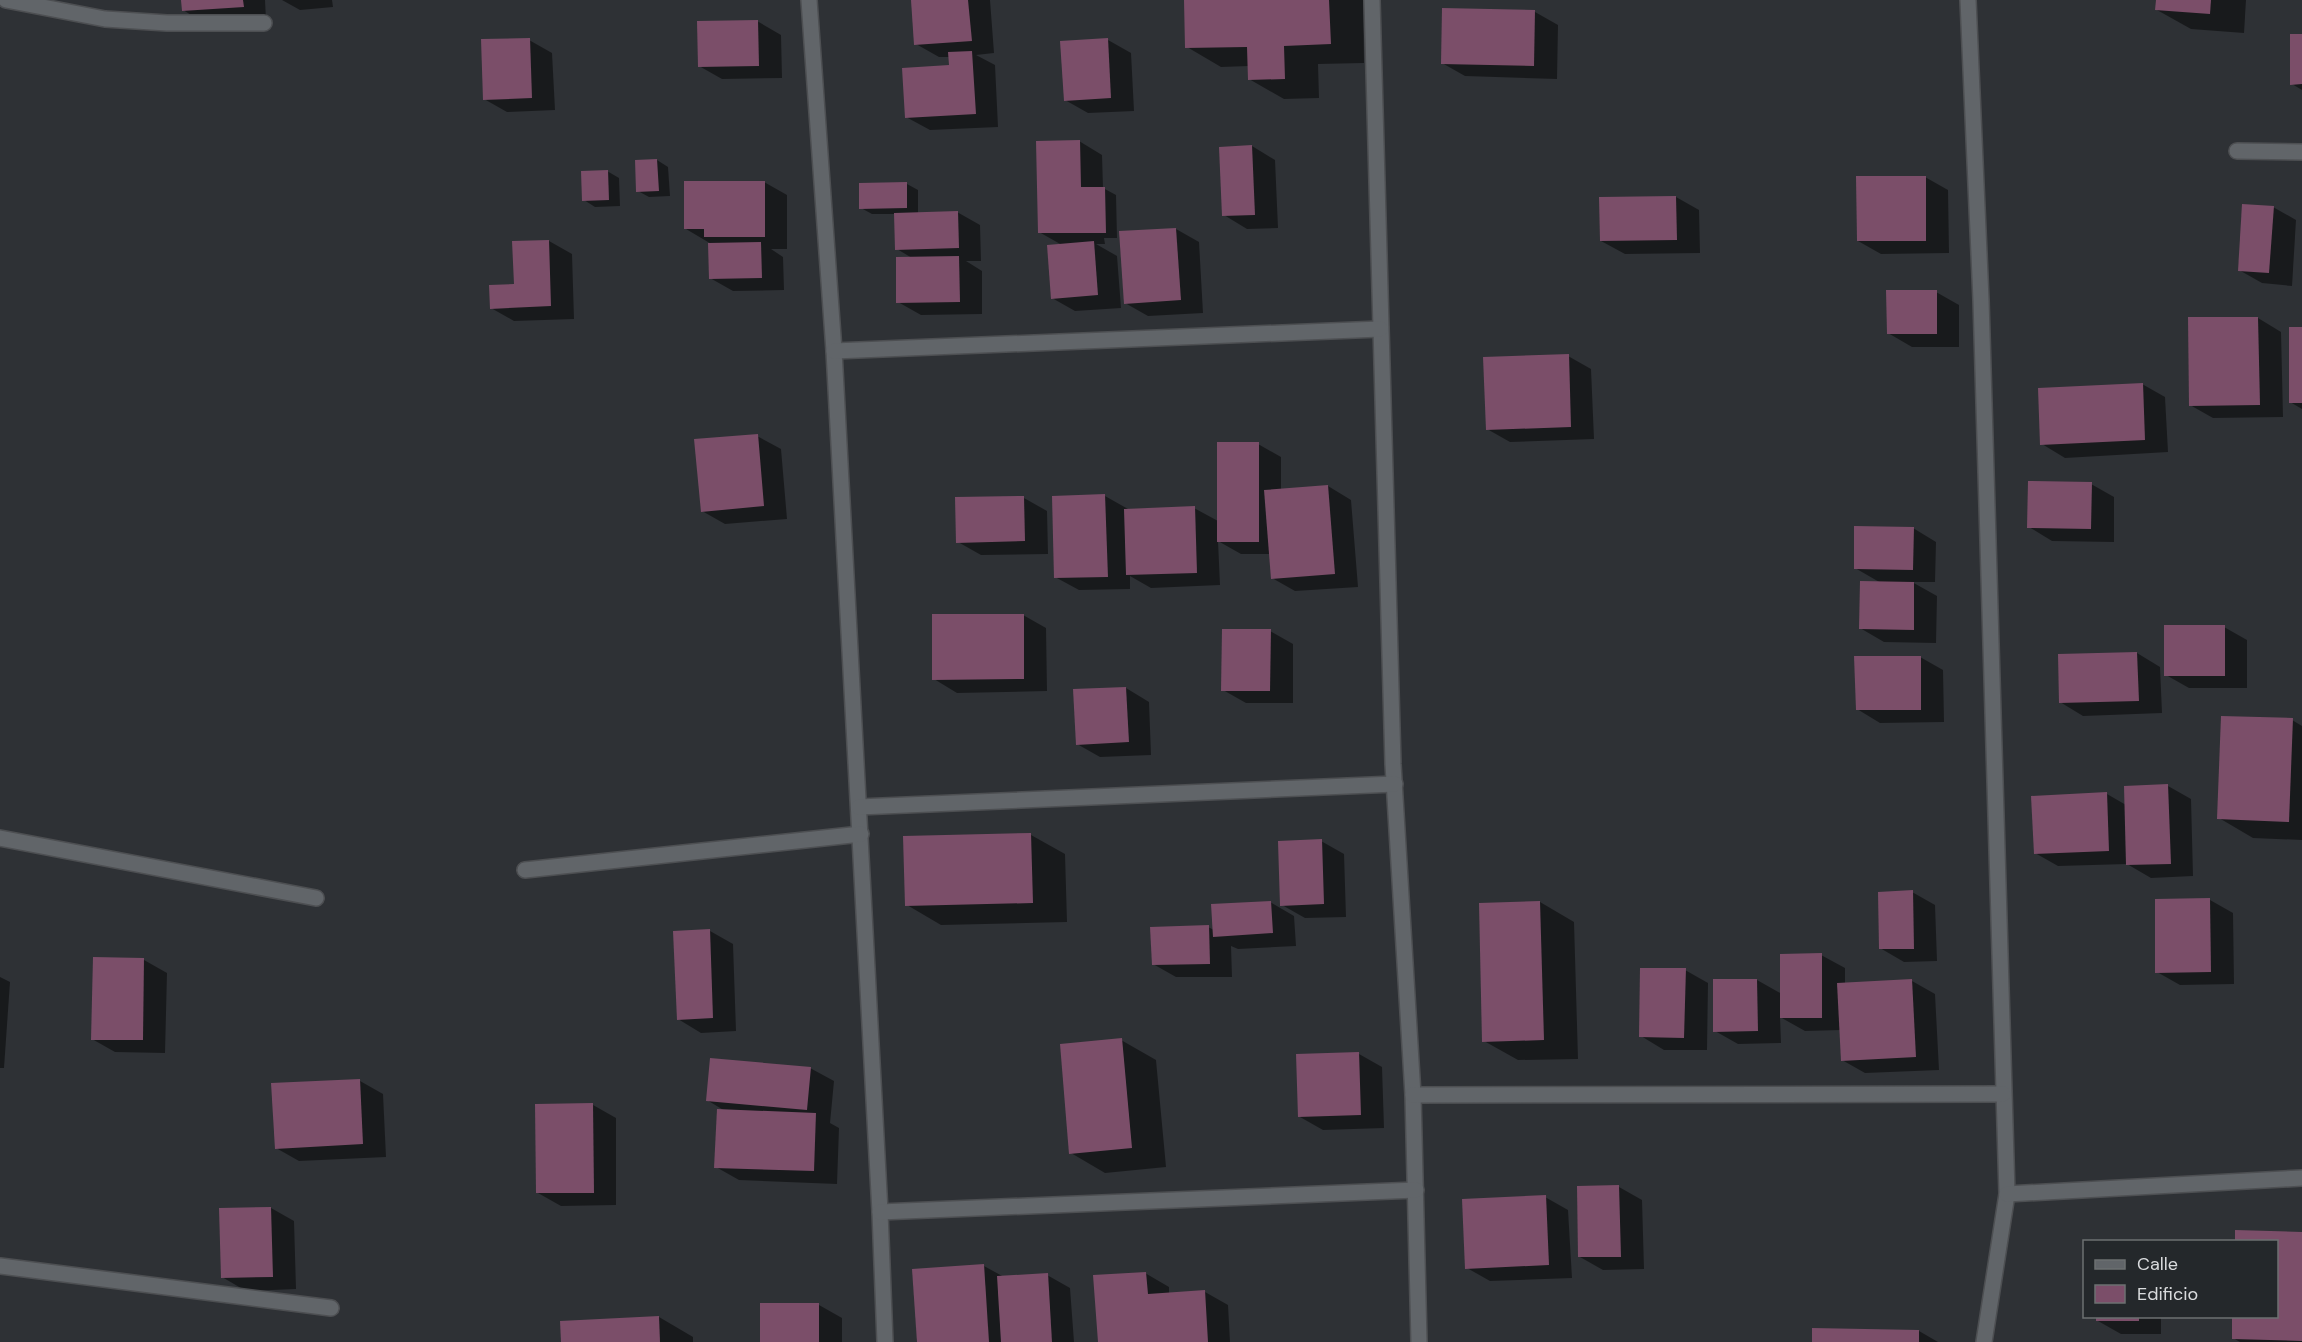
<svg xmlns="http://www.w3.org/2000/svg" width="2302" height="1342" viewBox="0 0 2302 1342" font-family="'DM Sans',sans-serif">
  <rect width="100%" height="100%" fill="#2e3135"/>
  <!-- shadow -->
  <g fill="#0007">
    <path d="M182 0H265L266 20 206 24 183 10Z"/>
    <path d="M282 0H332L333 7 300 10Z"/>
    <path d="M912 0H990L994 53 976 55 995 65 998 127 930 130 906 117 951 66 950 57H939L916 44Z"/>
    <path d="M1185 0H1363L1364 63 1318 64 1319 98 1284 99 1249 79V66L1221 67 1187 47Z"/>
    <path d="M2157 0H2246L2244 33 2191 29 2157 10Z"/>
    <path d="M1444 9 1535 12 1558 25 1557 79 1465 76 1442 63Z"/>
    <path d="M757 21 781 35 782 78 722 79 699 66Z"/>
    <path d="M2302 36V90L2292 84Z"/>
    <path d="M529 40 552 53 555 110 507 112 484 99Z"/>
    <path d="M1108 40 1131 53 1134 111 1088 113 1065 100Z"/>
    <path d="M1079 141 1102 155 1103 188 1116 195 1117 238H1104L1105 244H1096L1117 256 1121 308 1075 311 1052 298 1062 245 1039 232Z"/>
    <path d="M1252 146 1275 160 1278 228 1247 229 1224 215Z"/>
    <path d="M657 160 668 167 670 196 649 197 638 191Z"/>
    <path d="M607 171 619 178 620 206 595 207 584 200Z"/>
    <path d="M1925 177 1948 190 1949 253 1881 254 1858 241Z"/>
    <path d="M764 182 787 195V249H771L783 257 784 290 733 291 710 278 713 245 686 229Z"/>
    <path d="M907 184 918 190V213L957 212 980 225 981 261H966L982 271V314L921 315 898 302 912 258 897 249 896 214H872L861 208Z"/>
    <path d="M1676 197 1699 210 1700 253 1625 254 1601 241Z"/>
    <path d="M2273 207 2296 220 2292 286 2262 283 2239 270Z"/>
    <path d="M1176 229 1199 242 1203 313 1148 316 1125 303Z"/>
    <path d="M549 241 572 254 574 319 514 321 491 308 515 286Z"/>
    <path d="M1936 292 1959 305V347H1912L1888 333Z"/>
    <path d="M2258 318 2281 332 2283 417 2213 418 2190 405Z"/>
    <path d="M2302 329V409L2290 402Z"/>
    <path d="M1568 356 1591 369 1594 439 1510 442 1487 429Z"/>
    <path d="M2142 384 2165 397 2168 452 2065 458 2042 444Z"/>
    <path d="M757 436 781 449 787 519 725 524 702 511Z"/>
    <path d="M1258 444 1281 457V490L1328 486 1351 500 1358 587 1295 591 1272 578 1270 554H1241L1218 541 1220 585 1151 588 1130 576V589L1079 590 1055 577 1105 496 1128 509 1194 508 1218 521Z"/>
    <path d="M2091 484 2114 497V542L2052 541 2029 527Z"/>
    <path d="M1024 498 1047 511 1048 554 981 555 958 542Z"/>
    <path d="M1913 528 1936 542 1935 582H1912L1937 596 1936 643 1884 642 1860 628 1881 583 1855 568Z"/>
    <path d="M1023 615 1046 628 1047 691 957 693 934 679Z"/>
    <path d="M2224 627 2247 640V688H2189L2166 675Z"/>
    <path d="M1270 631 1293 644V703H1246L1223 690Z"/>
    <path d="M2137 653 2160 667 2162 713 2083 716 2060 702Z"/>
    <path d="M1920 657 1943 670 1944 722 1880 723 1857 709Z"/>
    <path d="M1126 688 1149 702 1151 755 1100 757 1077 744Z"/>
    <path d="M2292 720 2302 726V840L2253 838 2219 818Z"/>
    <path d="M2168 786 2191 799 2193 876 2151 878 2127 864 2058 866 2035 853 2107 794 2126 805Z"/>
    <path d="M1031 835 1065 854 1067 922 941 925 907 905Z"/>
    <path d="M1321 841 1344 854 1346 917 1305 918 1282 905Z"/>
    <path d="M1912 892 1935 905 1937 961 1904 962 1880 948Z"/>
    <path d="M2210 900 2233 913 2234 984 2180 985 2157 972 2156 901Z"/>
    <path d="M1270 902 1294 916 1296 946 1238 949 1231 946 1232 977H1176L1153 964 1208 927 1214 930Z"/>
    <path d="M1540 902 1574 922 1578 1059 1518 1060 1484 1041Z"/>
    <path d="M710 931 733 944 736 1031 701 1033 678 1019Z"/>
    <path d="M1821 955 1845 968V984L1912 981 1935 994 1939 1070 1865 1073 1842 1060 1841 1030 1805 1031 1780 1017 1781 1043 1738 1044 1715 1031 1757 980 1782 994Z"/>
    <path d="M94 959 144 960 167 973 165 1053 115 1052 92 1039Z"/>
    <path d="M1685 970 1708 983 1707 1050H1664L1641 1036Z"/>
    <path d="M0 977 10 982 4 1068H0Z"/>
    <path d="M1121 1040 1156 1060 1166 1167 1105 1173 1071 1153Z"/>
    <path d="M1359 1054 1382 1067 1384 1128 1323 1130 1300 1117Z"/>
    <path d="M810 1068 834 1081 830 1123 839 1128 837 1184 739 1180 716 1167 725 1111 707 1100Z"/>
    <path d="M360 1081 383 1094 386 1157 299 1161 276 1148Z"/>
    <path d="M593 1105 616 1118V1205L561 1206 538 1193Z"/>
    <path d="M1619 1187 1642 1200 1644 1269 1603 1270 1580 1257Z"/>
    <path d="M1545 1197 1568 1210 1572 1278 1490 1281 1467 1268Z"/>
    <path d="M271 1208 294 1221 296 1289 246 1291 222 1277Z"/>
    <path d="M2302 1233V1342H2240L2233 1338 2276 1316Z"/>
    <path d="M984 1266 1004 1277 1047 1275 1070 1288 1074 1342H919Z"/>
    <path d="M1145 1273 1169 1287V1294L1205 1292 1228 1305 1230 1342H1099Z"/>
    <path d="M762 1305H819L842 1318V1342H762Z"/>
    <path d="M2098 1316H2161V1334H2121L2098 1321Z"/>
    <path d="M659 1317 693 1337V1342H563Z"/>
    <path d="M1814 1330 1919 1331 1938 1342H1814Z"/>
  </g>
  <!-- building -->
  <g fill="#7b4e69">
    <path d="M181 0H243L244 7 182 11Z"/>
    <path d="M911 0H968L972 41 914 45Z"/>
    <path d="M1184 0H1329L1331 44 1284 46 1285 79 1248 80 1247 47 1185 48Z"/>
    <path d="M2156 0H2211L2210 14 2155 10Z"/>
    <path d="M1442 8 1535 10 1534 66 1441 64Z"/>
    <path d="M758 20 759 66 698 67 697 21Z"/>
    <path d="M2290 34H2302V84L2290 85Z"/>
    <path d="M530 38 532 98 483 100 481 39Z"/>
    <path d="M1108 38 1111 98 1064 101 1060 41Z"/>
    <path d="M972 51 976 114 905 118 902 68 949 65 948 52Z"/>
    <path d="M1080 140 1081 187H1105L1106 233H1038L1036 141Z"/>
    <path d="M1252 145 1255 215 1222 216 1219 147Z"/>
    <path d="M657 159 659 191 636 192 635 160Z"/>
    <path d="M608 170 609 200 582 201 581 171Z"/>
    <path d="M1856 176H1926V241H1857Z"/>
    <path d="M684 181H765V237H704V229H684Z"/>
    <path d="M907 182V208L859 209V183Z"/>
    <path d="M1676 196 1677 240 1600 241 1599 197Z"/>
    <path d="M2242 204 2274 206 2269 273 2238 271Z"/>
    <path d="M958 211 959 248 895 250 894 213Z"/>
    <path d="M1176 228 1181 300 1124 304 1119 231Z"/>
    <path d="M549 240 551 306 490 309 489 285 514 284 512 241Z"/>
    <path d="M1094 241 1098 295 1051 299 1047 245Z"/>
    <path d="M761 242 762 278 709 279 708 243Z"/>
    <path d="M959 256 960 302 896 303V257Z"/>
    <path d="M1886 290H1937V334H1887Z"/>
    <path d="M2188 317H2258L2260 405 2189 406Z"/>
    <rect x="2289" y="327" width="13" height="76"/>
    <path d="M1569 354 1571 427 1486 430 1483 357Z"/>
    <path d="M2143 383 2145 440 2040 445 2038 388Z"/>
    <path d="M758 434 764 506 701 512 694 439Z"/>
    <rect x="1217" y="442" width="42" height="100"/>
    <path d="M2028 481 2092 482 2091 529 2027 528Z"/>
    <path d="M1328 485 1335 574 1271 579 1264 490Z"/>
    <path d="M1105 494 1108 577 1054 578 1052 496Z"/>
    <path d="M1024 496 1025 541 956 543 955 497Z"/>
    <path d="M1195 506 1197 573 1126 575 1124 509Z"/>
    <path d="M1854 526 1914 527 1913 570 1854 569Z"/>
    <path d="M1860 581 1914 582V630L1859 629Z"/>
    <path d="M932 614H1024V679L932 680Z"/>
    <rect x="2164" y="625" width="61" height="51"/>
    <path d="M1222 629H1271L1270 691H1221Z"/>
    <path d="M2137 652 2139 701 2059 703 2058 654Z"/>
    <path d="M1854 656H1921V710H1856Z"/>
    <path d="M1126 687 1129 742 1076 745 1073 689Z"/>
    <path d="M2221 716 2293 718 2289 822 2217 819Z"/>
    <path d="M2168 784 2171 864 2126 865 2124 786Z"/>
    <path d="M2107 792 2109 851 2034 854 2031 796Z"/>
    <path d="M1031 833 1033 903 905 906 903 836Z"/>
    <path d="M1322 839 1324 904 1280 906 1278 841Z"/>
    <path d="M1913 890 1914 949H1879L1878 892Z"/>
    <path d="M2210 898 2211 972 2155 973V899Z"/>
    <path d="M1271 901 1273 933 1213 937 1211 904Z"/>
    <path d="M1540 901 1544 1040 1482 1042 1479 903Z"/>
    <path d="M1209 925 1210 964 1152 965 1150 927Z"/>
    <path d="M710 929 713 1018 677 1020 673 931Z"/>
    <path d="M1822 953V1018H1780V954Z"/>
    <path d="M93 957 144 958 143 1040H91Z"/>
    <path d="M1640 968H1686L1684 1038 1639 1037Z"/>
    <path d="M1713 979H1757L1758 1031 1713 1032Z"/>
    <path d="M1912 979 1916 1057 1841 1061 1837 983Z"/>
    <path d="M1122 1038 1132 1148 1069 1154 1060 1044Z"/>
    <path d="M1359 1052 1361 1115 1298 1117 1296 1054Z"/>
    <path d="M710 1058 811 1067 807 1110 706 1101Z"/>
    <path d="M360 1079 363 1144 275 1149 271 1083Z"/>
    <path d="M593 1103 594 1193H536L535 1104Z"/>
    <path d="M717 1109 816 1113 814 1171 714 1168Z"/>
    <path d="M1619 1185 1621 1257H1578L1577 1186Z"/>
    <path d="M1546 1195 1549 1265 1465 1269 1462 1199Z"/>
    <path d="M271 1207 273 1277 221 1278 219 1208Z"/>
    <path d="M2235 1230 2302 1232V1341L2232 1339V1316H2276V1242H2235Z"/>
    <path d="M984 1264 989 1342H917L912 1269Z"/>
    <path d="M1146 1272 1148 1294 1205 1290 1208 1342H1098L1093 1275Z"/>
    <path d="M1048 1273 1052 1342H1001L997 1276Z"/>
    <rect x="760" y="1303" width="59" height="39"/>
    <path d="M659 1316 660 1342H561L560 1321Z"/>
    <rect x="2096" y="1316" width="43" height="5"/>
    <path d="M1812 1328 1919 1330V1342H1812Z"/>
  </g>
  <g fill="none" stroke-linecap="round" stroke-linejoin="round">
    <!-- minor casing -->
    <g stroke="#4d4f52" stroke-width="18">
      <g id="minor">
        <path d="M6 0 105 19 167 23H264"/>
        <path d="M809 0 834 351 880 1212 885 1342"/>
        <path d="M1372 0 1393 764 1413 1095 1419 1342"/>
        <path d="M1968 0 1981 300 2007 1194 1984 1342"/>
        <path d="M2237 151 2302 152"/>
        <path d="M834 351 1380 329"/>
        <path d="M859 807 1395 784"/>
        <path d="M0 838 316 898"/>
        <path d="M525 870 861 834"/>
        <path d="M1413 1095 2003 1094"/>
        <path d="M2007 1194 2302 1178"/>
        <path d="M880 1212 1416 1190"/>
        <path d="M0 1266 331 1308"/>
      </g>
    </g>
    <!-- minor -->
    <use href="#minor" stroke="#616569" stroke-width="15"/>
  </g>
  <!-- legend -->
  <rect x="2083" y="1240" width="195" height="78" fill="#24282b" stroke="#6c7072" stroke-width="1.5"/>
  <rect x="2095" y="1260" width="30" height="9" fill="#616569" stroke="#6c7072" stroke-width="1.5"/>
  <text x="2137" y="1270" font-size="18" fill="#d9dbdd">Calle</text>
  <rect x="2095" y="1285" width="30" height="18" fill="#7b4e69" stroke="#6c7072" stroke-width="1.5"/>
  <text x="2137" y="1300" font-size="18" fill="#d9dbdd">Edificio</text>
</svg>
